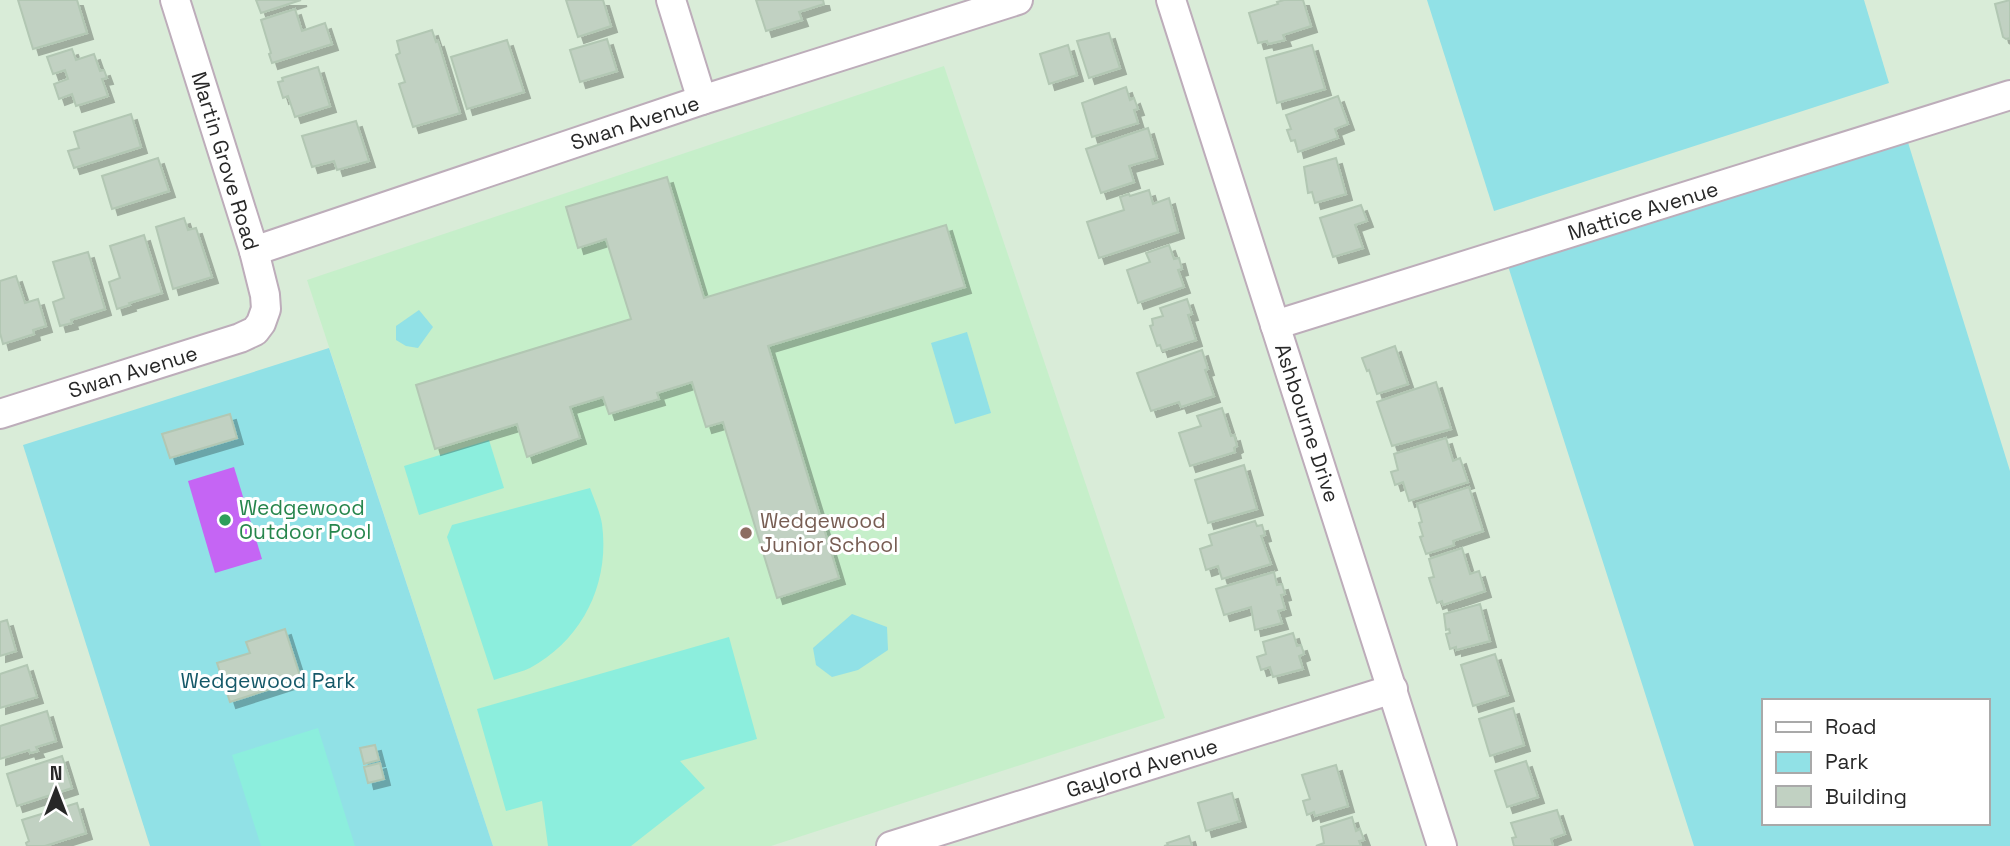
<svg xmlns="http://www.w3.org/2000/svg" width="2010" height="846" viewBox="0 0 2010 846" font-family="'Space Grotesk',sans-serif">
  <defs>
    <filter id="shadow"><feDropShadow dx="6" dy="6" stdDeviation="0" flood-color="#0004"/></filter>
  </defs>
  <rect width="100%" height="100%" fill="#d9ecd8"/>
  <!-- education -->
  <path fill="#c6efca" d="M944 66 1165 718 771 846H493L307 280Z"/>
  <!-- green -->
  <g fill="#91e1e6" fill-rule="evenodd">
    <path d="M1427 0H1864L1889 83 1494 211Z"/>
    <path d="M1906 136 2010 471V846H1694L1508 266ZM1763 701H1987V823H1763Z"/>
    <path d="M419 310 433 327 418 348 406 346 396 340V326Z"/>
    <path d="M967 332 991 413 955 424 931 343Z"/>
    <path d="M329 348 493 846H150L23 445Z"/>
    <path d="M852 614 887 627 888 650 858 670 832 677 816 665 813 648Z"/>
  </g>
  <!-- pitch -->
  <g fill="#8ceedd">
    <path d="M489 440 504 488 419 515 404 466Z"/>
    <path d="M590 488C594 499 600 512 602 524 610 583 583 639 530 668 519 673 505 676 494 680L447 537 452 525Z"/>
    <path d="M729 637 757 739 680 761 705 788 631 846H548L542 801 506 811 477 709Z"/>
    <path d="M318 728 355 846H261L232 755Z"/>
  </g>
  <!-- water -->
  <path fill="#c565f4" d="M234 467 262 559 215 573 188 481Z"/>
  <!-- building -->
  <g fill="#c1d1c2" stroke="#b2c7b3" stroke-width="2" filter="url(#shadow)">
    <path d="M18 0H77L87 33 33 49Z"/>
    <path d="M256 0H301L261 13Z"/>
    <path d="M566 0H603L611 26 578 37Z"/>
    <path d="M756 0H823L824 4 799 12 802 20 766 31Z"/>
    <path d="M1284 0H1303L1311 26 1283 35 1285 40 1268 44 1267 41 1258 43 1249 13 1278 4 1277 2Z"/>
    <path d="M2010 0V38L2006 39 2003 37 1995 4Z"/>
    <path d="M295 9 302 31 325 23 332 44 272 63 269 54 271 53 261 20Z"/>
    <path d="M432 30 436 42 438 41 460 113 413 127 399 84 405 82 396 55 400 53 397 41Z"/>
    <path d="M1109 33 1120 68 1089 78 1077 41Z"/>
    <path d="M607 39 617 71 580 82 570 50Z"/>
    <path d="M507 40 524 92 467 109 451 57Z"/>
    <path d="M1068 45 1077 75 1049 84 1040 54Z"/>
    <path d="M1312 45 1325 89 1277 103 1266 58Z"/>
    <path d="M72 49 76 60 94 54 100 71 104 70 107 78 102 79 108 96 76 106 72 94 59 99 54 84 68 79 65 70 53 74 47 57Z"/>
    <path d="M318 67 330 106 295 117 288 96 283 98 278 82 283 81 282 78Z"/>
    <path d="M1126 87 1130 100 1134 98 1138 109 1134 110 1138 123 1092 137 1082 103Z"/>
    <path d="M1338 96 1348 124 1335 129 1338 138 1298 152 1295 140 1291 141 1287 130 1291 129 1286 115Z"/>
    <path d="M131 114 141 147 74 168 68 151 79 148 74 132Z"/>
    <path d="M356 121 369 161 337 170 334 161 312 167 302 136Z"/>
    <path d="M1148 128 1157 158 1129 166 1134 182 1101 193 1086 149Z"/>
    <path d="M158 158 169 191 112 209 102 176Z"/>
    <path d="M1336 158 1346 194 1315 203 1312 192 1308 193 1304 167Z"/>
    <path d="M667 177 704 298 946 225 965 287 768 346 839 578 777 598 723 422 706 427 692 382 657 393 659 399 609 414 603 397 570 407 580 438 527 457 517 424 435 449 416 385 631 319 606 239 578 248 566 207Z"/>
    <path d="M1149 190 1153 204 1169 198 1178 232 1099 258 1087 222 1124 210 1120 197 1129 194 1130 196Z"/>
    <path d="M1361 205 1367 221 1355 225 1363 248 1333 257 1320 218Z"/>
    <path d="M184 218 188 230 196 228 212 277 173 289 156 227Z"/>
    <path d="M144 235 162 293 129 303 130 305 117 309 109 282 120 278 110 246Z"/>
    <path d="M1169 245 1174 259 1179 258 1182 269 1178 270 1184 287 1138 303 1127 270 1150 262 1146 253Z"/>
    <path d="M88 252 105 309 71 320 72 323 60 326 53 302 64 298 53 262Z"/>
    <path d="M16 276 25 303 38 299 46 326 33 330 34 334 3 344 0 333V281Z"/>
    <path d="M1187 299 1192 314 1188 315 1196 340 1162 351 1160 345 1157 346 1150 326 1153 325 1152 319 1163 316 1160 308Z"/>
    <path d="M1395 346 1408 384 1377 394 1369 370 1367 371 1362 358Z"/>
    <path d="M1202 350 1208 369 1205 370 1214 396 1181 407 1179 402 1151 411 1137 373Z"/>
    <path d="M1436 382 1451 429 1392 446 1377 402Z"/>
    <path d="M1222 408 1231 436 1234 435 1237 446 1234 448 1235 452 1190 466 1179 433 1201 426 1197 416Z"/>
    <path d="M230 414 237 438 170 458 162 434Z"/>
    <path d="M1446 438 1453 461 1460 458 1468 482 1409 501 1403 482 1395 485 1391 472 1398 470 1394 454Z"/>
    <path d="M1244 465 1257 509 1208 523 1195 480Z"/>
    <path d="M1469 487 1483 531 1453 541 1454 545 1426 554 1420 537 1423 536 1419 523 1422 522 1417 504Z"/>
    <path d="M1255 521 1257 526 1262 525 1265 535 1261 536 1271 564 1222 579 1218 566 1206 570 1200 549 1212 545 1209 535Z"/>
    <path d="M1462 548 1470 574 1479 571 1485 591 1443 605 1442 601 1437 603 1429 578 1434 577 1429 559Z"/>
    <path d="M1274 572 1277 585 1282 584 1285 594 1281 595 1285 609 1278 611 1282 623 1255 630 1251 607 1224 615 1216 589Z"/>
    <path d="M1480 604 1490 641 1456 650V647L1450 649 1446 634 1450 633 1449 629 1446 630 1444 614Z"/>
    <path d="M7 620 16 651 0 656V622Z"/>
    <path d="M285 629 301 679 230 702 217 663 250 653 246 642Z"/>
    <path d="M1293 633 1297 646 1301 645 1304 654 1299 656 1303 669 1273 677 1270 667 1261 670 1257 657 1266 654 1263 642Z"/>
    <path d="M1495 654 1508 695 1473 706 1461 665Z"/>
    <path d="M27 665 37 697 0 708V674Z"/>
    <path d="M1513 708 1524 745 1490 756 1479 719Z"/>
    <path d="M47 711 56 741 36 747 38 751 30 753 29 750 0 759V726Z"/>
    <path d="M375 745 379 760 364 764 360 748Z"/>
    <path d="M62 756 72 788 17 806 7 774Z"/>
    <path d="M1526 761 1538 797 1507 807 1495 771Z"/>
    <path d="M380 763 384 779 368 783 364 767Z"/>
    <path d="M1336 765 1348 806 1315 816 1314 812 1307 815 1303 801 1310 799 1302 775Z"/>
    <path d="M1232 793 1240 821 1206 831 1198 803Z"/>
    <path d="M77 803 86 833 45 846H27L26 843 29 841 22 820Z"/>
    <path d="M1557 810 1565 834 1551 839 1553 846H1514L1512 838 1516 837 1511 823Z"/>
    <path d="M1352 817 1356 831 1360 829 1364 840 1359 841 1361 846H1316L1324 843 1321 827Z"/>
    <path d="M1189 836 1192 846H1164L1168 845 1167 843Z"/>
  </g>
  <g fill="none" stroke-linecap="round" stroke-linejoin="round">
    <!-- minor casing -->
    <g stroke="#bdadba" stroke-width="32">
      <g id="minor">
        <path d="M671 0 702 100"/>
        <path d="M1171 0 1442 846"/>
        <path d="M254 251 702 100 1018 0"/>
        <path d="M1275 325 2010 95"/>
        <path d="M0 414 240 338 255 331 261 323 266 309 265 295 254 251 175 0"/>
        <path d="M891 846 1393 689"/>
      </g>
    </g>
    <!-- minor -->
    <use href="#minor" stroke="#fff" stroke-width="28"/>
  </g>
  <!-- markers -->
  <circle fill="#2e9e5b" stroke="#fff" stroke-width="2.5" cx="225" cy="520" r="7"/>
  <circle fill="#8d6e63" stroke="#fff" stroke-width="2.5" cx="746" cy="533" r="7"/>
  <g text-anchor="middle" stroke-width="6" stroke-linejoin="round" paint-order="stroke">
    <!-- street labels -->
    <g font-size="21" fill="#282828" stroke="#fff">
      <text transform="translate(635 123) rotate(-18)" y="7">Swan Avenue</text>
      <text transform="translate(225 161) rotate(73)" y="7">Martin Grove Road</text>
      <text transform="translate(1643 211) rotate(-17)" y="7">Mattice Avenue</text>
      <text transform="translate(133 372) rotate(-17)" y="7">Swan Avenue</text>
      <text transform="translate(1307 423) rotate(72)" y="7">Ashbourne Drive</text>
      <text transform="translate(1142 768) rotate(-17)" y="7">Gaylord Avenue</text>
    </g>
    <!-- leisure labels -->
    <g font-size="21" fill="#27864d" stroke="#fff" text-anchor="start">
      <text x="239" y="515">Wedgewood<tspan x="239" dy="24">Outdoor Pool</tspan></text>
    </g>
    <!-- education labels -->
    <g font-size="21" fill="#785e54" stroke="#fff" text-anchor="start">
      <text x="760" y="528">Wedgewood<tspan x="760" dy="24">Junior School</tspan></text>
    </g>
    <!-- park labels -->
    <g font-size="21" fill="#155868" stroke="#fff">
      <text x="268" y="688">Wedgewood Park</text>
    </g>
  </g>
  <!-- legend -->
  <rect x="1762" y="699" width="228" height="126" fill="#ffffff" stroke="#a9a9a9" stroke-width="2"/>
  <rect x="1776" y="722" width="35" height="10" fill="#ffffff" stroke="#a9a9a9" stroke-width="2"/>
  <text x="1825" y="734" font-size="21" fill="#282828">Road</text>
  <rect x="1776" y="752" width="35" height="21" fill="#91e1e6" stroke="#a9a9a9" stroke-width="2"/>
  <text x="1825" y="769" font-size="21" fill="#282828">Park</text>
  <rect x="1776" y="786" width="35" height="21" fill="#c1d1c2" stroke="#a9a9a9" stroke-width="2"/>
  <text x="1825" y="804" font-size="21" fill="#282828">Building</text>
  <!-- north arrow -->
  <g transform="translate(56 790)" stroke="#ffffff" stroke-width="5" paint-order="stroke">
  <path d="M0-5L12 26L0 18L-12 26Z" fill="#282828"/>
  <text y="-10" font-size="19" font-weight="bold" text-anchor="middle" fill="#282828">N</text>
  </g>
</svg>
